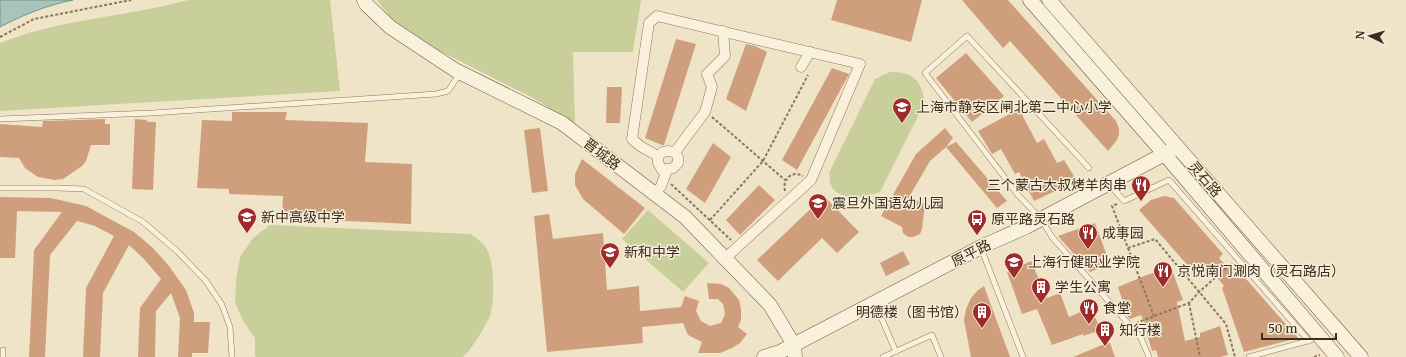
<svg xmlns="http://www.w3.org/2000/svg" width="1406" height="357" viewBox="0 0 1406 357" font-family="Merriweather,'Noto Sans SC',serif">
  <rect width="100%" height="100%" fill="#f0e4c8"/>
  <!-- green -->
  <g fill="#c9cf9b">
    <path d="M188 0H330L340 91 0 111V43C60 19 126 17 188 0Z"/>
    <path d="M377 0H641L633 52H573L575 124 531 97 434 48 392 19Z"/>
    <path d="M890 72C914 72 920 79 925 102L880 192C865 197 837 203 830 183 829 180 830 176 829 173L875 79Z"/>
    <path d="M648 210 709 263 683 292 622 239Z"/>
    <path d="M270 225 471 234C476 238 482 242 485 246 495 260 495 300 490 316 486 325 471 351 463 357H256L255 356V338L243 321 235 302 236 281 240 257 253 238Z"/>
  </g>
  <!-- water -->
  <path fill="#a9c4bc" stroke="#6f938a" d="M0 0H73C47 5 23 15 0 27Z"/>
  <!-- building -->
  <g fill="#cf9f7d">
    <path d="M837 0H922L911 42 831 20Z"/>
    <path d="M962 0H1008L1116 121 1119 129V135L1117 140 1108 151 1010 41 1003 48Z"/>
    <path d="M676 39 696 44 664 145H662L645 138Z"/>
    <path d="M746 44 755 46 767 52 746 111 726 99Z"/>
    <path d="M966 53 1004 96 972 122 936 78Z"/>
    <path d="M832 68 849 74 797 170 782 160Z"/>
    <path d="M607 87H622L620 123H606Z"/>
    <path d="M1019 109 1037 143 1044 139 1057 163 1064 160 1077 181 1034 201 1019 172 1015 174 1001 149 992 154 978 131Z"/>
    <path d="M232 112H287L285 120 368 123 365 162 412 164 411 224 282 218 283 196 229 194V189L197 188 202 120 232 121Z"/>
    <path d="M105 119V124H110V145H91L86 161 82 166 63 179 55 180 38 177 25 168 19 158 0 157V124L42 127 43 121Z"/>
    <path d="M135 119 146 120 148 122H156L153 190 132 189Z"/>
    <path d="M540 128 548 191 532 193 524 130Z"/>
    <path d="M945 128 953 138 946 147 956 142 1007 201 997 208 946 147 930 161 909 197 925 204 922 229 920 234 913 237H908L903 233 902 227 881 216 916 154Z"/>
    <path d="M713 143 731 157 705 203 686 189Z"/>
    <path d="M582 159 645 208 624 234 583 199 575 185V174Z"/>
    <path d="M759 185 775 200 740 235 726 220Z"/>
    <path d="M824 196 859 232 837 253 822 238 778 281 757 260Z"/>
    <path d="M1164 196 1174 198 1223 254 1219 258 1236 276 1240 272 1298 338 1244 352 1222 288 1224 286 1220 281 1208 267 1197 276 1139 210 1151 200Z"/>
    <path d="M0 197 51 198 86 206 134 232 153 248 169 266 186 290 194 313V322H210L208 353H192V357H178L180 318 171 293 156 311 155 357H138L140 308 161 279 144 259 129 245 103 293 100 357H83L86 288 114 236 95 226 77 221 50 255 45 357H29L34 250 62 212 17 211 15 258H0Z"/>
    <path d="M549 214 553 239 603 233 607 290 639 286 640 311 681 307 685 296 699 301 696 311 701 321 710 326 721 323 725 314 723 304 718 299H709L707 283 721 284 729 288 739 300 741 309V320L738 327 747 334 740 343 732 348 720 353H698L702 342 688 335 683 323 642 327 643 343 547 352 534 216Z"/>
    <path d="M1095 223 1110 264 1090 272 1058 236Z"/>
    <path d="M903 251 910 264 886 276 880 263Z"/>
    <path d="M1031 261 1047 298 1060 293 1069 317 1088 309 1096 319 1101 330 1083 336V334L1052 345 1037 309 1022 314 1007 272Z"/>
    <path d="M1171 267 1183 300 1177 302 1185 341 1200 337V333L1220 326 1228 355 1220 357H1158L1156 350 1152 351 1145 327 1146 326 1141 315 1130 319 1128 317 1118 287 1144 276Z"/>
    <path d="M984 286 1010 357H971L964 320 966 309 971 298 977 291Z"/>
    <path d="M1107 343H1110L1115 357H1073Z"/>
  </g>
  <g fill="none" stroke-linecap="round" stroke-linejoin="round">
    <!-- lane casing -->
    <g stroke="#8d765c" stroke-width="6">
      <g id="lane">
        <path d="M0 119 152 113 436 94 448 91 460 73"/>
        <path d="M1089 168 967 36 925 73 1018 195 1041 219 1052 237 1141 338 1149 357"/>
        <path d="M1109 184 1124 201 1169 180 1309 341"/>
        <path d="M0 188H58L84 189 143 222 177 251 206 281 222 305 230 327 232 357"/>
        <path d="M981 248 1023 357"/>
        <path d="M875 303 896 352"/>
        <path d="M3 357V350"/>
        <path d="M883 357 932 335 941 357"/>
        <path d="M1249 357 1311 340"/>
      </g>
    </g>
    <!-- street casing -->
    <g stroke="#8d765c" stroke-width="11">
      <g id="street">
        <path d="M801 67 810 52"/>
        <path d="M667 151 675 152 678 157V163L673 168 662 170 658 163V156L663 152Z"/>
        <path d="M675 152 705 112 712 87 707 74 725 56 723 31"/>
        <path d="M658 156 640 146 632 139 649 23 657 16 860 64 811 180 733 251 725 259"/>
        <path d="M655 194 661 186 667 170"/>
      </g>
    </g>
    <!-- secondary casing -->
    <g stroke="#6f573f" stroke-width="15">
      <g id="secondary">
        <path d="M364 0 366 4 390 27 455 70 562 123 685 217 770 305 794 345 795 357"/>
        <path d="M1030 0 1173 164 1337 357"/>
        <path d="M1049 0 1361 357"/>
        <path d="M764 357 780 352 983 246 1026 227 1172 150"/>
      </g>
    </g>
    <!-- path -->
    <g stroke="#8d765c" stroke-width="2" stroke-dasharray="3 2" stroke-linecap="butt">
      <path d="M0 37 34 19 131 0"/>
      <path d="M712 117 785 180"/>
      <path d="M671 184 731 240"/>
      <path d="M785 191C782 179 792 170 803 176"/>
      <path d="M1117 204 1112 206 1128 248 1155 239 1226 324 1235 357"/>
      <path d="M710 220 763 161 808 75"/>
      <path d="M1128 248 1154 316"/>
      <path d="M1189 303 1200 357"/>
      <path d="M1136 323 1189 303 1199 292 1232 263"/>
      <path d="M1314 357 1320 355"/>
    </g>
    <!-- lane -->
    <use href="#lane" stroke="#faf1dc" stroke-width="5"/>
    <!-- street -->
    <use href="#street" stroke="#faf1dc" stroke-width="10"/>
    <!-- secondary -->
    <use href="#secondary" stroke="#faf1dc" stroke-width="14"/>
  </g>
  <!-- icons -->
  <defs>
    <g id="school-pin" transform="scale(1)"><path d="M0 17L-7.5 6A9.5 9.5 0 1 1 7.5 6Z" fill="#9e2a2b" stroke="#f7eed8"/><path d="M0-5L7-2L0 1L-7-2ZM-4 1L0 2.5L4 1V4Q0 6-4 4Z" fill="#fff"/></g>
    <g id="restaurant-pin" transform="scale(1)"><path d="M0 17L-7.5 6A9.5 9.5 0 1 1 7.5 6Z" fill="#9e2a2b" stroke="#f7eed8"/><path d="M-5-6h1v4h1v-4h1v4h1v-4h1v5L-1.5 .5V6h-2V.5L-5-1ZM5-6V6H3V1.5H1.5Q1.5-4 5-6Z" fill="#fff"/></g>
    <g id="bus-pin" transform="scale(1)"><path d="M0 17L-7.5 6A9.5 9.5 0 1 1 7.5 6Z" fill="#9e2a2b" stroke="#f7eed8"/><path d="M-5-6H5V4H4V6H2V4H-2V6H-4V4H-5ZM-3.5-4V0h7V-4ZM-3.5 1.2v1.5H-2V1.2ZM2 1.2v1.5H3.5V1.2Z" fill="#fff"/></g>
    <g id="building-pin" transform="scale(1)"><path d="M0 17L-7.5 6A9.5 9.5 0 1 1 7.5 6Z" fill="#9e2a2b" stroke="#f7eed8"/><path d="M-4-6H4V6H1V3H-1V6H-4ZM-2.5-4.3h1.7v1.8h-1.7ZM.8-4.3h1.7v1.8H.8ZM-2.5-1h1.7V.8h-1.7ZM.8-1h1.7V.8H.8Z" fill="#fff"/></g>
  </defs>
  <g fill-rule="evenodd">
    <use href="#school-pin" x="902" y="107"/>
    <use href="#restaurant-pin" x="1141" y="185"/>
    <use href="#school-pin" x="818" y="203"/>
    <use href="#school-pin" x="247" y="217"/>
    <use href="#bus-pin" x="977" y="219"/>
    <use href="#restaurant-pin" x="1088" y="233"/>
    <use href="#school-pin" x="610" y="252"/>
    <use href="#school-pin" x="1014" y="262"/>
    <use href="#restaurant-pin" x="1163" y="271"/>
    <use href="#building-pin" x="1041" y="287"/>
    <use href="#restaurant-pin" x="1089" y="308"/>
    <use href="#building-pin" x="982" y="312"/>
    <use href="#building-pin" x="1105" y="330"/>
  </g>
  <g text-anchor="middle" stroke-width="3" stroke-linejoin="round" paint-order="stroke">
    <!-- poi labels -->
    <g font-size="14" fill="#3d2e20" stroke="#f7eed8" text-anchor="start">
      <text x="916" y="112">上海市静安区闸北第二中心小学</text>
      <text x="1127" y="190" text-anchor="end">三个蒙古大叔烤羊肉串</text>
      <text x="832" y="208">震旦外国语幼儿园</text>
      <text x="261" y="222">新中高级中学</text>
      <text x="991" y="224">原平路灵石路</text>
      <text x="1102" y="238">成事园</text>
      <text x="624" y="257">新和中学</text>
      <text x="1028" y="267">上海行健职业学院</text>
      <text x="1177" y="276">京悦南门涮肉（灵石路店）</text>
      <text x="1055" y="292">学生公寓</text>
      <text x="1103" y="313">食堂</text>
      <text x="968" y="317" text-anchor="end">明德楼（图书馆）</text>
      <text x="1119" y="335">知行楼</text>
    </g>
    <!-- street labels -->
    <g font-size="14" fill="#3d2e20" stroke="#f7eed8">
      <text transform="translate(602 154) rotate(37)" y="5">晋城路</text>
      <text transform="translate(1205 179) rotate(49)" y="5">灵石路</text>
      <text transform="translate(971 253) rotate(-27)" y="5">原平路</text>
    </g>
  </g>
  <!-- north arrow -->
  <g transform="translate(1370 36) rotate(275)" stroke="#f7eed8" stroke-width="3" paint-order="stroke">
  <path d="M0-3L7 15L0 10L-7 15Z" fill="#3d2e20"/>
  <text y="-6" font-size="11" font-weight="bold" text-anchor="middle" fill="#3d2e20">N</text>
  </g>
  <!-- scale -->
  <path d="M1262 333v6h74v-6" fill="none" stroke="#3d2e20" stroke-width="2"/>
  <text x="1268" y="333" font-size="12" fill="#3d2e20" stroke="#f7eed8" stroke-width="3" paint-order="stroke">50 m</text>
</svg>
